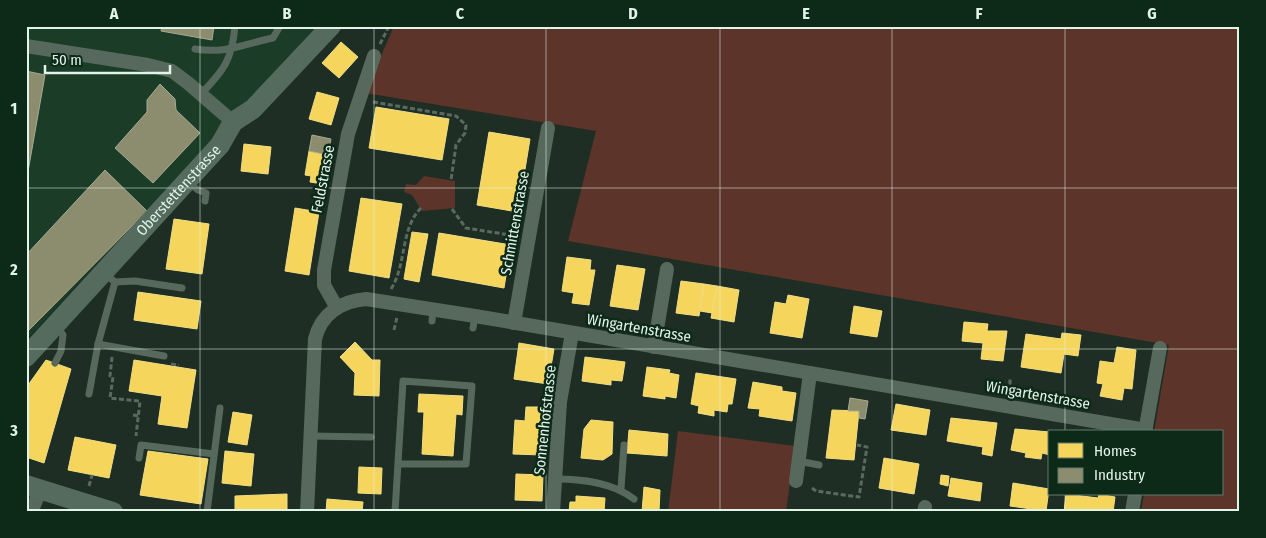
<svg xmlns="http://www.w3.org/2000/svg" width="1266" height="538" viewBox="0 0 1266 538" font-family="'Fira Sans Condensed',sans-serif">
  <rect width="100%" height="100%" fill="#1e2e24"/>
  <!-- built -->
  <path fill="#1b3c27" d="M26 26H318L26 340Z"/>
  <!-- green -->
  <g fill="#5c342a">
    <path d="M394 26H1240V512H1141L1144 494H1222V432H1154L1169 345 568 241 596 131 365 93Z"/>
    <path d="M424 176 455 181V208L422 211 412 195 404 192 406 184 416 185Z"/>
    <path d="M678 431 795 446 786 512H668Z"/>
  </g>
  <!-- homes -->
  <g fill="#f6d55c" stroke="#f0de86">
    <path d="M341 42 358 57 339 78 322 63Z"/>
    <path d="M317 92 339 98 331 125 309 119Z"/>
    <path d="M376 107 449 119 442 160 369 148Z"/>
    <path d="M489 132 530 139 518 212 477 205Z"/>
    <path d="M244 144 271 147 268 174 241 171Z"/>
    <path d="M309 151 332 155 328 179 323 178 322 184 310 182 311 176 305 175Z"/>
    <path d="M361 198 402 204 389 278 349 271Z"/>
    <path d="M295 208 319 212 309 275 285 271Z"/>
    <path d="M174 219 209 224 202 274 166 269Z"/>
    <path d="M412 232 428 234 419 282 404 279Z"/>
    <path d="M439 233 511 245 504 288 432 275Z"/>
    <path d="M567 257 591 260 590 270H595L589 305 572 303 574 293 562 291Z"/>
    <path d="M617 265 645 269 638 310 610 306Z"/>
    <path d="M681 281 704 284 699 316 676 313Z"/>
    <path d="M704 284 717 286 712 313 700 311Z"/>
    <path d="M717 286 739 290 734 322 711 318Z"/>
    <path d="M138 292 201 301 197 329 134 320Z"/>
    <path d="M788 295 809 299 802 338 770 333 775 302 786 304Z"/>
    <path d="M854 306 882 311 877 337 850 333Z"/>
    <path d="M964 322 988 324 987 331H1007L1003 361 981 359 983 343 962 341Z"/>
    <path d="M1062 333 1081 335 1078 356 1064 354 1061 373 1021 367 1026 334 1061 339Z"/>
    <path d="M355 342 372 360H380L379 396 354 395 355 373 340 357Z"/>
    <path d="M519 343 554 349 548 384 514 379Z"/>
    <path d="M1117 347 1136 350 1132 389 1124 388 1122 400 1100 396 1103 384 1097 383 1100 361 1114 363Z"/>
    <path d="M585 357 625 362 622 381 611 380V385L582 381Z"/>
    <path d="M46 360 71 369 44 463 26 457V388Z"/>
    <path d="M134 360 196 370 187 428 158 424 162 396 129 391Z"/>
    <path d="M647 367 670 370 669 373 679 375 676 398 665 396V399L643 396Z"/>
    <path d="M696 373 736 379 732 404H728L727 412 714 410V416L698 413 699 406 691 404Z"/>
    <path d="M753 382 782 387V391L796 393 792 421 759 416 760 409 748 408Z"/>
    <path d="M419 394 463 396 462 415 456 414 453 456 422 454 424 412H418Z"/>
    <path d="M896 404 930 410 926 435 891 430Z"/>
    <path d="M526 407H545L542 455 513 454 515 420 525 421Z"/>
    <path d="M832 410 859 411 854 460 826 458Z"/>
    <path d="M233 412 252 415 247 445 228 442Z"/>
    <path d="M951 418 997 423 992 456 982 454 983 447 947 441Z"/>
    <path d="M591 420 613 422 612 454 603 460 581 458 584 429Z"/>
    <path d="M1015 429 1050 432V455L1042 453 1041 459 1025 457 1026 453 1011 450Z"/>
    <path d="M629 430 668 434 667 456 627 453Z"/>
    <path d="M75 437 116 445 109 478 68 470Z"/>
    <path d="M148 451 208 459 201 504 140 495Z"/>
    <path d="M225 451 254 454 251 486 222 483Z"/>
    <path d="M884 458 919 464 914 494 879 488Z"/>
    <path d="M359 467 382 468 381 494 358 493Z"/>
    <path d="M516 474 543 475 542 501 515 500Z"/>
    <path d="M941 475 949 476 948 486 940 484Z"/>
    <path d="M951 478 982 483 980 501 948 496Z"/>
    <path d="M1013 483 1049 489 1046 511 1010 506Z"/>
    <path d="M644 487 660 490 659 512H642Z"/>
    <path d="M287 494V512H235V496Z"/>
    <path d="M1066 494 1098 498 1099 494 1115 497 1113 512H1064Z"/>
    <path d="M576 496 605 498 604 512H569L570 502H576Z"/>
    <path d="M327 499 363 502 362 512H326Z"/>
  </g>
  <!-- industry -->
  <g fill="#8c8c6e" stroke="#a6ab92">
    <path d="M162 26H214L212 40 161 31Z"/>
    <path d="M26 71 45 75 26 183Z"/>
    <path d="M160 84 175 99 176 110 200 133 153 183 115 148 147 112V100Z"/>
    <path d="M312 135 331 139 328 155 309 151Z"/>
    <path d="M105 170 147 211 26 333V255Z"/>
    <path d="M850 398 868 401 865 419 859 418V411H848Z"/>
  </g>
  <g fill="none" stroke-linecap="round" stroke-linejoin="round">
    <!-- path -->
    <g stroke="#5a6a60" stroke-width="3" stroke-dasharray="5 2.5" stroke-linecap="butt">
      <path d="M380 44 389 26"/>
      <path d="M373 102 456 116 466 125 465 133 456 145 451 180"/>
      <path d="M452 209 466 228 516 236"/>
      <path d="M391 289C407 264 400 229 421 208"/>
      <path d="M394 330 397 317"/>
      <path d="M112 357 110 376 113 377 110 398 140 401 136 436"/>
      <path d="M171 364 179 365"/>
      <path d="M1010 392V378"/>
      <path d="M133 415 139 416"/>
      <path d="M89 486 92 475"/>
      <path d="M812 488 816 491 859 497 867 447 857 445"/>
    </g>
    <!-- lane -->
    <g stroke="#57695d" stroke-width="7">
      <path d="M195 49C226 54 244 44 273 38L280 26"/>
      <path d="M201 94C224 70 232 60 235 26"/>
      <path d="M187 182 198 190 206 193 205 201"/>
      <path d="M115 282 135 281 182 288"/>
      <path d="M432 321 433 311"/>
      <path d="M473 328 475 316"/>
      <path d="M98 344 164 356"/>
      <path d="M55 363 61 351 63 335 56 325"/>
      <path d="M89 394 98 344 115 282 104 273"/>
      <path d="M310 436 371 437"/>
      <path d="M139 458 141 445 214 454"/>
      <path d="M798 461 819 465"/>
      <path d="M555 479C582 479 612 482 634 499"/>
      <path d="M621 489 624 445"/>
      <path d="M207 512 220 408"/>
      <path d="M395 512 403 381 472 386 466 464H398"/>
    </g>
    <!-- street -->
    <g stroke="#57695d" stroke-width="14">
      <path d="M26 46 148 65 172 71 188 83 233 122"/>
      <path d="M337 308 324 285V270L348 134 374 56"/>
      <path d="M514 323 548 128"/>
      <path d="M654 347 667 269"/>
      <path d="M1145 432 1160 348"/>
      <path d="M796 481 810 373"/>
      <path d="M31 512 41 489"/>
      <path d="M307 512 315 339C321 314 341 301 366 299L475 316 1146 430"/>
      <path d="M553 512 560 402 572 333"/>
      <path d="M924 512 925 507"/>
      <path d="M1132 512 1135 494"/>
    </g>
    <!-- secondary -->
    <g stroke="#556b5e" stroke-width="20">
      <path id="s1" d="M26 357 220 145 233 122 253 109 331 26"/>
      <path d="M26 485 113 512"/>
    </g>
  </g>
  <!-- grid -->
  <path fill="none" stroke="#e2f3e7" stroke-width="1" stroke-opacity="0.55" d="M200 26V512M374 26V512M546 26V512M720 26V512M892 26V512M1065 26V432M26 188H1240M26 349H1240M1065 494V512"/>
  <g text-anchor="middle" stroke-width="5" stroke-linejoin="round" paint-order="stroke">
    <!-- street labels -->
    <g font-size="15" fill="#e2f3e7" stroke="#0d2a19">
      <text transform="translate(323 179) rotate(-79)" y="5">Feldstrasse</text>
      <text dy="5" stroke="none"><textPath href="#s1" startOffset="226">Oberstettenstrasse</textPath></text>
      <text transform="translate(515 223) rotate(-80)" y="5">Schmittenstrasse</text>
      <text transform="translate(639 328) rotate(10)" y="5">Wingartenstrasse</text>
      <text transform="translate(1038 395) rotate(10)" y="5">Wingartenstrasse</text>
      <text transform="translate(545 420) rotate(-84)" y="5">Sonnenhofstrasse</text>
    </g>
  </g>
  <!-- border -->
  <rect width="1266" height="538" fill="none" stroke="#0d2a19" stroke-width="55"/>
  <!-- legend -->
  <rect x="1048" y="430" width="175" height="65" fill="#0d2a19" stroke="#627a6b"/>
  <rect x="1058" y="443" width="25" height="15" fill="#f6d55c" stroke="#627a6b"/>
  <text x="1094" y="456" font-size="15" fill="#e2f3e7">Homes</text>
  <rect x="1058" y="468" width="25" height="15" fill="#8c8c6e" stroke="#627a6b"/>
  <text x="1094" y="480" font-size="15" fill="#e2f3e7">Industry</text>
  <!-- scale -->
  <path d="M45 65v8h125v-8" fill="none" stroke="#e2f3e7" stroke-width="2.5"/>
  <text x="52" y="65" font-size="15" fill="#e2f3e7" stroke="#0d2a19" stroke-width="4" paint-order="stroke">50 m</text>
  <rect x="28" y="28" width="1210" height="482" fill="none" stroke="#e2f3e7" stroke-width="2"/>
  <g font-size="16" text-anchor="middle" font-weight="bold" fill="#e2f3e7">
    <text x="114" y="19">A</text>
    <text x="287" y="19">B</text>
    <text x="460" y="19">C</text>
    <text x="633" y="19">D</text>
    <text x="806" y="19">E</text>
    <text x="979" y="19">F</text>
    <text x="1152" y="19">G</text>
    <text x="14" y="114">1</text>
    <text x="14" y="275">2</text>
    <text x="14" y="436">3</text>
  </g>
</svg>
